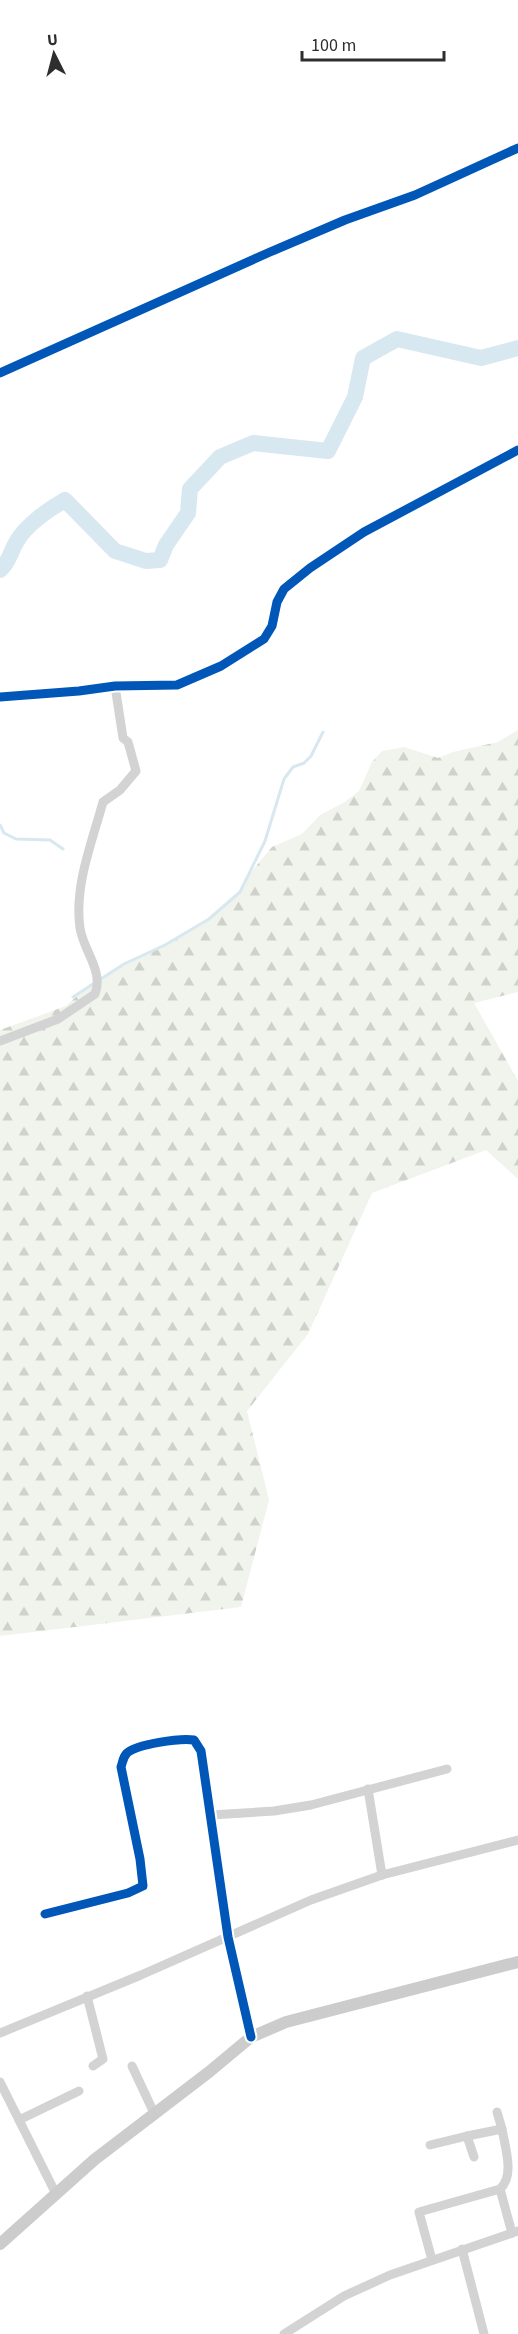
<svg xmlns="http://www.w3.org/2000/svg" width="518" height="2334" viewBox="0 0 518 2334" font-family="'Source Sans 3',sans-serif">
  <defs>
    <pattern id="forest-firs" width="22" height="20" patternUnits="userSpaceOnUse" patternTransform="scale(1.5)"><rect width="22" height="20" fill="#f0f4ec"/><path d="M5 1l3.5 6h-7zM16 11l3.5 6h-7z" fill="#ced2cb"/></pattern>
  </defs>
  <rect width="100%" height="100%" fill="#fff"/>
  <!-- forest -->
  <path fill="url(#forest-firs)" d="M518 730V992L474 1003 518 1081V1179L486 1150 372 1193 308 1334 247 1411 269 1500 241 1607 0 1636V1030L66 1006 89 985 123 964 165 945 209 919 240 892 251 872 272 847 302 834 320 815 345 802 359 791 372 762 382 751 404 747 438 758 453 752 498 742Z"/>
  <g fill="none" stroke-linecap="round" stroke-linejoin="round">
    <!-- stream -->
    <g stroke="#d8e8f1" stroke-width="3">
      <path d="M0 825 4 833 16 839 50 840 63 849"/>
      <path d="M73 997 124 964 165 945 209 919 240 892 265 841 284 779 293 767 304 763 311 756 323 732"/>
    </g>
    <!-- river -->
    <path stroke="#d8e8f1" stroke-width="16" d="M0 570C10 561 10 552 17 541 26 525 49 509 65 500L115 551 146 561 160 560 166 545 188 513 190 489 220 457 253 443 328 451 355 397 363 358 397 339 481 358 518 348"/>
    <!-- minor -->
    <g stroke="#d3d3d3" stroke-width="9">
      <path d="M0 373 270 252 345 220 415 195 518 148"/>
      <path d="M0 697 79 691 115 686 177 685 221 666 264 639 272 626 277 602 284 589 310 568 364 532 518 450"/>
      <path d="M0 1041 58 1019 95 994C104 971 83 950 80 928 74 886 92 842 103 802L120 790 136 771 128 742 123 738 115 686"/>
      <path d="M368 1789 382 1875"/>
      <path d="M211 1815 274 1811 311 1805 447 1769"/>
      <path d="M45 1914 128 1893 143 1886 140 1859 121 1767C123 1761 123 1757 127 1753 137 1744 180 1738 194 1740L201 1751 228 1937 251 2037"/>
      <path d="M87 1996 103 2059 93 2066"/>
      <path d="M0 2033 141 1975 311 1900 382 1875 518 1840"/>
      <path d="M132 2066 154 2113"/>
      <path d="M0 2082 56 2194"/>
      <path d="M497 2112 502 2129"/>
      <path d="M19 2120 79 2091"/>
      <path d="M430 2145 467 2136"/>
      <path d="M500 2189 512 2233"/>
      <path d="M462 2249 484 2334"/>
      <path d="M432 2260 419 2212 500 2189C515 2176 505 2147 502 2129L467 2136 474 2157"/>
      <path d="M284 2334 344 2296 390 2275 518 2231"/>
    </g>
    <!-- secondary -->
    <path stroke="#ccc" stroke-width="12" d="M0 2244 94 2160 209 2072 251 2037 286 2022 518 1962"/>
    <!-- cycleway casing -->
    <g stroke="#fff" stroke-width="13">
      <g id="cycleway">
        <path d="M0 373 270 252 345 220 415 195 518 148"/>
        <path d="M0 697 79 691 115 686 177 685 221 666 264 639 272 626 277 602 284 589 310 568 364 532 518 450"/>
        <path d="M45 1914 128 1893 143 1886 140 1859 121 1767C123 1761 123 1757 127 1753 137 1744 180 1738 194 1740L201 1751 228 1937 251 2037"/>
      </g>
    </g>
    <!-- cycleway -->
    <use href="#cycleway" stroke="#0057b8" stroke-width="9"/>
  </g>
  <!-- north arrow -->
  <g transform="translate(54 54) rotate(354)" stroke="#ffffff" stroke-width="4.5" paint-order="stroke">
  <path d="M0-4.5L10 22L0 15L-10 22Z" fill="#2e2e2e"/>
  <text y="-9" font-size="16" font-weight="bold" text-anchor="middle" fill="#2e2e2e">U</text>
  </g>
  <!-- scale -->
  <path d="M302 51v9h142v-9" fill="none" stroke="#2e2e2e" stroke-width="3"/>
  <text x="311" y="51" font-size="18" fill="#2e2e2e" stroke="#ffffff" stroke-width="4.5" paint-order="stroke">100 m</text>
</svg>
